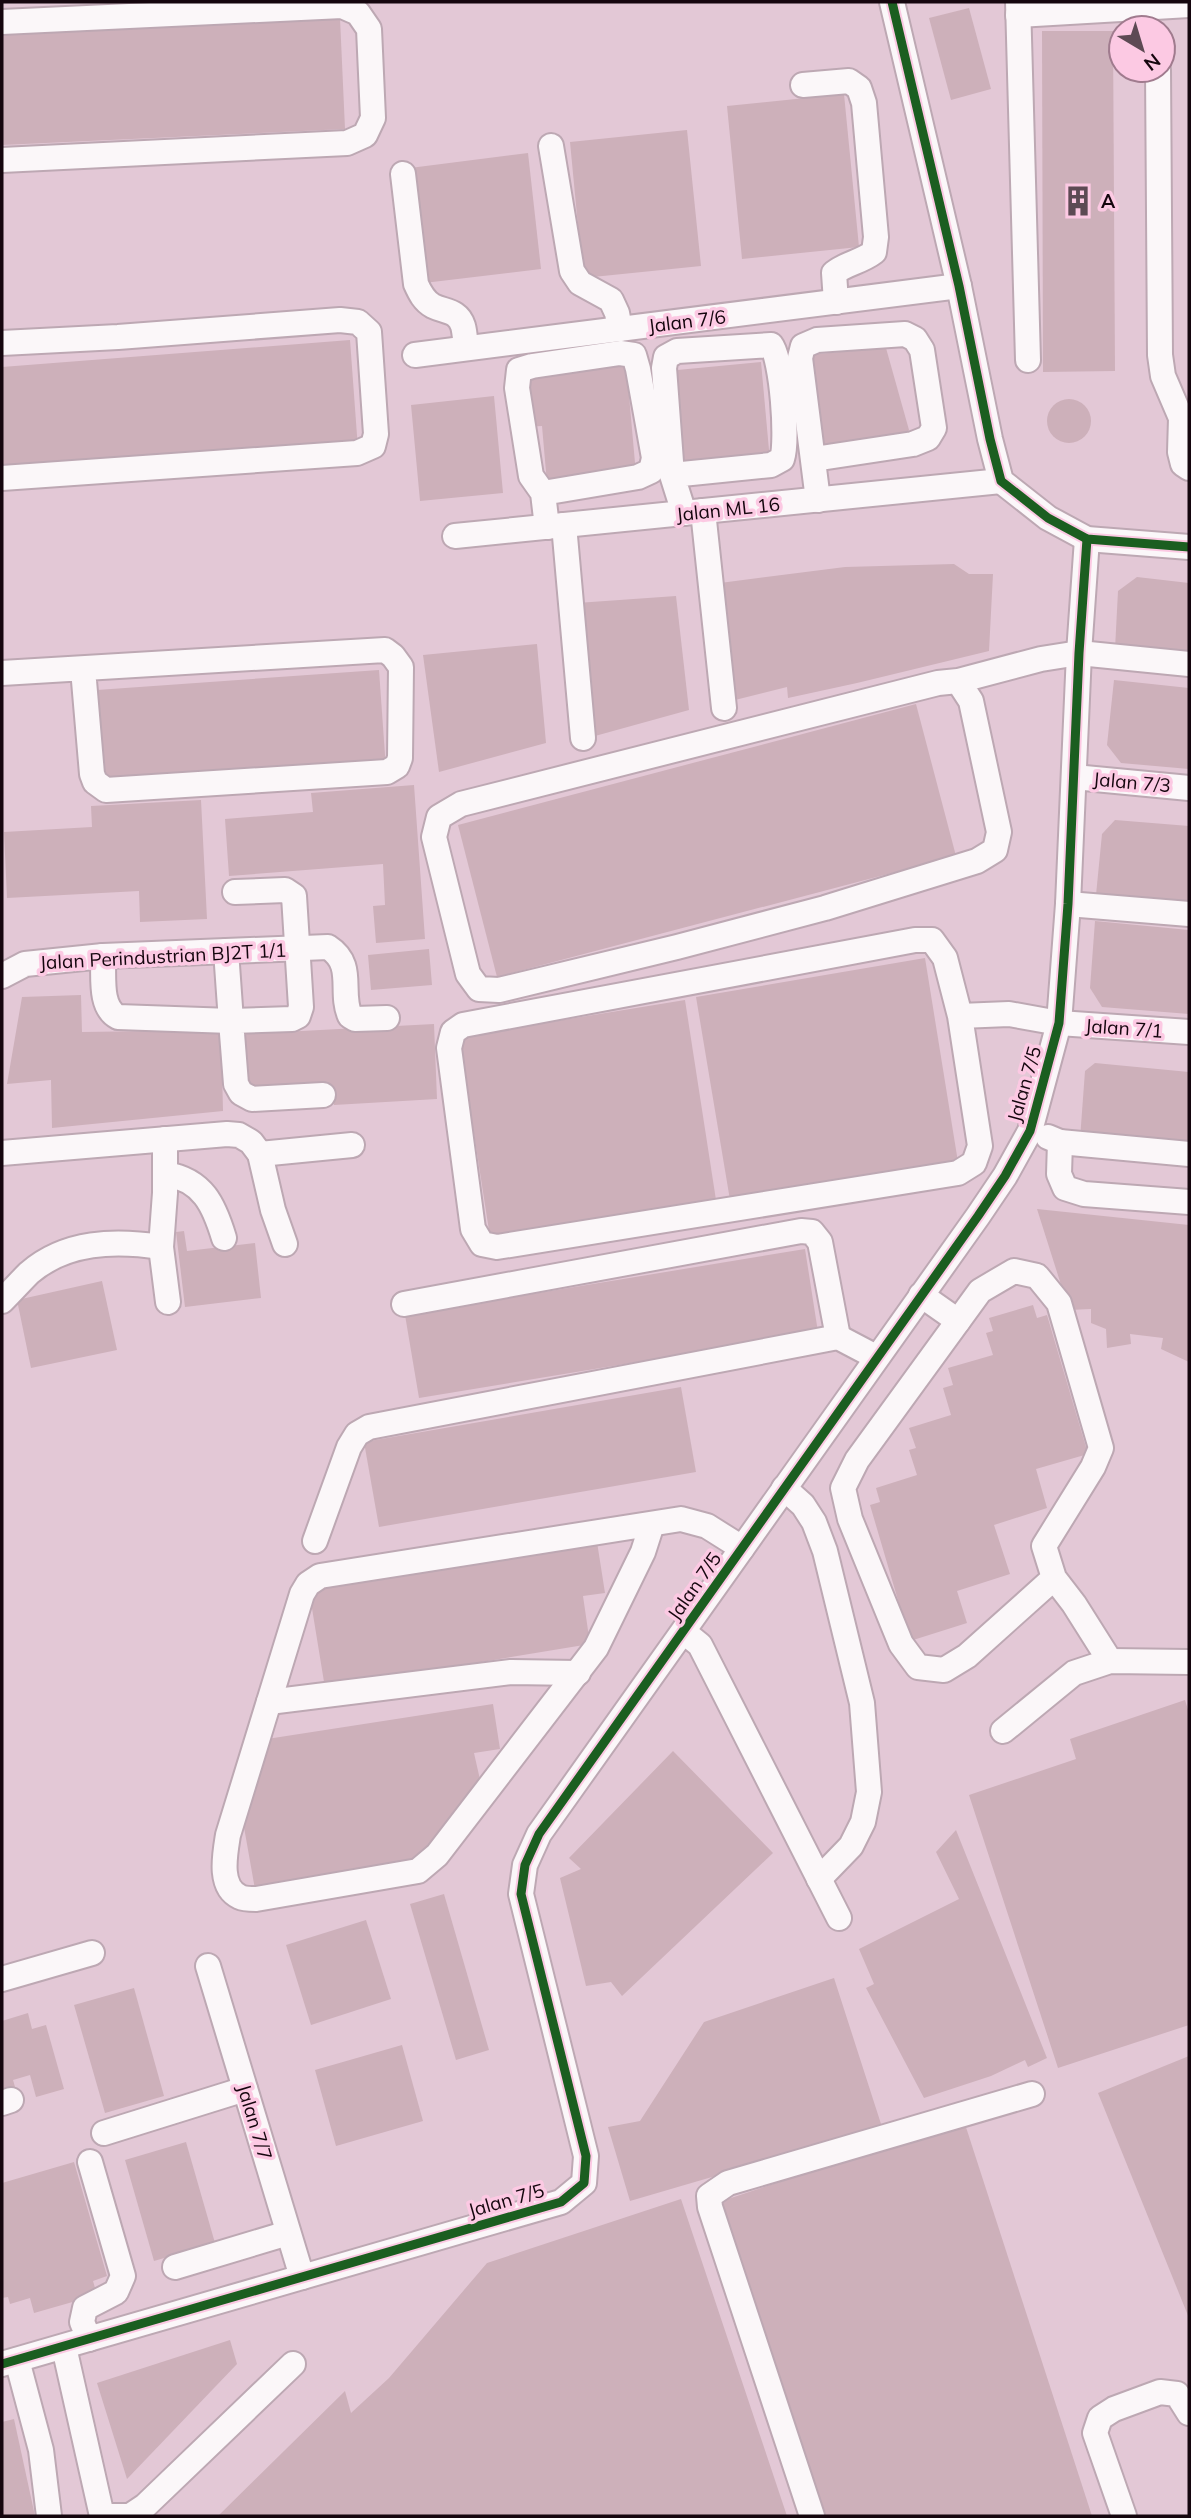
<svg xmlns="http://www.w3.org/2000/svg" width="1191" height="2518" viewBox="0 0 1191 2518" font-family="Mulish,sans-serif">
  <rect width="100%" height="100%" fill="#e3c8d6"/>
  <!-- building -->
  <g fill="#cdb0ba">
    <path d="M969 8 991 89 951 100 929 18Z"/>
    <path d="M340 18 345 129 2 145V34Z"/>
    <path d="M1042 31H1113L1115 371 1043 372Z"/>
    <path d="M844 94 859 247 742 259 727 106Z"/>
    <path d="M687 130 701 266 583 278 570 142Z"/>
    <path d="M528 153 541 269 424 283 410 168Z"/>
    <path d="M350 340 358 449 2 476V367Z"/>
    <path d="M886 348 909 430 900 444 818 456 806 355Z"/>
    <path d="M626 362 636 474 547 483 542 426 525 427 520 372Z"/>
    <path d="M761 362 770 461 676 470 667 371Z"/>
    <path d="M494 396 503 493 420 501 411 405Z"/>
    <circle cx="1069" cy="421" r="22"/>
    <path d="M954 564 969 574H993L989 651 857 683 788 698 787 687 735 700 720 583 845 567Z"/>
    <path d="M1137 577 1189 583V655L1115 649 1118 591Z"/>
    <path d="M676 596 689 710 595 736 577 603Z"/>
    <path d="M537 644 546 743 439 772 423 655Z"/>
    <path d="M379 670 386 769 106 786 97 690Z"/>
    <path d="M1114 680 1189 688V769L1121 763 1107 745Z"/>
    <path d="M916 704 956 856 497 977 458 825Z"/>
    <path d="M414 785 425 939 376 943 373 906 385 905 383 864 229 876 225 819 313 812 311 793Z"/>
    <path d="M201 800 207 919 140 922 139 891 7 898 4 832 92 827 91 806Z"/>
    <path d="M1115 820 1189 826V904L1096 895 1102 834Z"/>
    <path d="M1095 921 1189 930V1014L1102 1007 1090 988Z"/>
    <path d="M429 949 432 985 371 990 368 955Z"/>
    <path d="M925 958 958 1162 730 1200 696 997Z"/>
    <path d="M81 995 82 1032 221 1030 223 1111 52 1128 51 1080 7 1084 22 997Z"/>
    <path d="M685 1000 716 1200 490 1237 459 1037Z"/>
    <path d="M434 1024 437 1099 334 1105 333 1089 248 1094 245 1034Z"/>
    <path d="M1095 1063 1189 1072V1149L1080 1139 1085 1071Z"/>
    <path d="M1037 1209 1189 1225V1362L1161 1349 1163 1338 1130 1334 1131 1344 1107 1348 1106 1329 1091 1323V1309L1069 1310Z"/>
    <path d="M184 1231 187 1251 255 1243 261 1298 185 1307 176 1232Z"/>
    <path d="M805 1249 818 1332 419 1398 405 1315Z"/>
    <path d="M102 1281 117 1350 31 1368 17 1300Z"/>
    <path d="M1033 1305 1037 1318 1047 1315 1088 1454 1036 1469 1047 1508 994 1525 1010 1574 957 1591 967 1623 910 1641 870 1505 880 1502 876 1488 917 1475 909 1450 916 1448 909 1428 951 1415 943 1388 953 1385 948 1368 993 1355 986 1333 993 1331 989 1318Z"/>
    <path d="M681 1387 696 1472 379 1527 364 1442Z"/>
    <path d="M597 1542 605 1593 583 1596 590 1644 325 1688 309 1590Z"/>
    <path d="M1185 1700 1189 1713V2025L1058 2068 969 1795 1076 1759 1070 1739Z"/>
    <path d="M493 1704 500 1749 474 1753 481 1784 414 1870 256 1895 242 1816 267 1739Z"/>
    <path d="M673 1751 773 1853 622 1996 611 1982 586 1986 560 1878 581 1869 569 1858Z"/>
    <path d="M956 1830 1047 2058 1028 2067 1025 2060 991 2076 924 2098 866 1988 874 1984 859 1949 959 1899 936 1852Z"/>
    <path d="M444 1894 489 2050 456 2060 410 1904Z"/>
    <path d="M366 1920 391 1999 311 2025 286 1945Z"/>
    <path d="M834 1978 882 2127 630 2201 608 2127 640 2121 704 2022Z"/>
    <path d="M134 1988 164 2096 105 2113 74 2005Z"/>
    <path d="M28 2013 32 2029 46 2025 64 2089 36 2097 30 2075 13 2080 15 2087 2 2091V2021Z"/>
    <path d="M402 2045 423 2121 336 2146 315 2070Z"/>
    <path d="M1189 2056V2318L1098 2093Z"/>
    <path d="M964 2121 1092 2516H824L722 2201Z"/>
    <path d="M186 2142 215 2243 154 2261 125 2160Z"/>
    <path d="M74 2162 107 2276 93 2281 97 2295 34 2313 30 2298 10 2304 8 2297 2 2298V2183Z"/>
    <path d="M681 2199 787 2516H218L345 2391 351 2413 389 2378 487 2263Z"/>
    <path d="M230 2340 237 2364 127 2479 97 2383Z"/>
    <path d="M14 2419 35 2516H2V2422Z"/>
  </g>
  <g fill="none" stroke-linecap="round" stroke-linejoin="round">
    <!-- minor casing -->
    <g stroke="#bda8b3" stroke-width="28">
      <g id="minor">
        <path d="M892 2 959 286 990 439 1001 481 1048 518 1087 539 1189 547"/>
        <path d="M1018 2 1028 360"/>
        <path d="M1018 15 1189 5"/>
        <path d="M2 22 342 6 358 13 369 29 373 118 365 135 347 143 2 160"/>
        <path d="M1158 70 1160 355 1163 376 1181 418 1180 452 1183 464 1189 468"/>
        <path d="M803 85 849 81 859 88 864 103 876 237 874 252C861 262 847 263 834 273L836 302"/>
        <path d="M551 146 572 271 580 283 611 300 617 313 620 329"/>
        <path d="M403 174 416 284C420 293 424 301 433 306 445 312 458 310 463 326 465 333 465 341 466 348"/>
        <path d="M2 343 118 337 340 320 358 322 369 332 376 434 373 446 357 453 2 478"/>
        <path d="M415 355 959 286"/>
        <path d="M814 459 913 444 928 438 934 428 922 350 915 339 905 334 817 340 803 346 800 358 818 500"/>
        <path d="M672 475 771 465 782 459C788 441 782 359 771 345L677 351 666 357 664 368 672 475 684 513"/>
        <path d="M543 493 638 477 651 471 654 458 638 369 634 355 620 353 532 366 519 370 517 388 531 476 543 493 547 527"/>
        <path d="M703 511 724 708"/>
        <path d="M564 525 583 738"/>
        <path d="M455 536 1001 481"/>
        <path d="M2 673 385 650 393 656 401 667 400 758 397 766 387 772 106 790 95 782 92 774 83 669"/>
        <path d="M958 681 971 701 999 832 995 850 977 861 825 908 677 947 499 990 479 989 468 974 434 837 439 817 461 804 938 683 958 681 1041 659 1079 653 1189 664"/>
        <path d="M1074 777 1189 788"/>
        <path d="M235 892 285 890 294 896 301 1007 298 1016 292 1019 231 1021 236 1084 241 1093 252 1099 323 1095"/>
        <path d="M1068 904 1189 914"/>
        <path d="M103 956C104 976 99 1007 118 1017L231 1021 226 951"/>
        <path d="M2 976 25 964 103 956 328 947C356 965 339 991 350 1016L355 1019 387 1018"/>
        <path d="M960 1016 980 1146 974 1163 958 1173 497 1247 482 1244 473 1229 449 1048 453 1032 463 1025 915 940H932L945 958 960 1016 1009 1014 1059 1023 1189 1032"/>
        <path d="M1048 1137 1060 1142 1189 1154"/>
        <path d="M165 1139V1193L161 1247 168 1302"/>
        <path d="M1060 1142 1059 1174 1065 1188 1084 1194 1189 1202"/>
        <path d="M2 1153 227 1134 239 1135 251 1142 260 1154 273 1210 285 1244"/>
        <path d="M260 1154 352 1145"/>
        <path d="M166 1174C203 1180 214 1205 224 1238"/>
        <path d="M921 1295 958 1321"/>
        <path d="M2 1301C11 1292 20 1282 29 1273 66 1241 115 1240 161 1247"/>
        <path d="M404 1304 801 1231 812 1232 820 1242 838 1337"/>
        <path d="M784 1488 803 1505 814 1522 825 1551 862 1703 869 1792 863 1822 851 1846 819 1879"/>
        <path d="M652 1524 643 1552 596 1648 437 1855 418 1871 256 1899C252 1899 244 1899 240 1897 218 1887 225 1854 228 1835L302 1594 308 1584 320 1576 681 1519 707 1526 742 1548"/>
        <path d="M315 1541 349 1447 357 1434 369 1427 838 1337 876 1357"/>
        <path d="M1054 1578 1044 1546 1093 1467 1101 1448 1059 1303 1037 1276 1014 1271 980 1291 857 1460 843 1488 850 1519 901 1644 918 1667 944 1670 967 1656 1054 1578 1074 1604 1110 1661"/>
        <path d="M684 1632 700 1645 839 1918"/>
        <path d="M269 1702 511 1672 578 1673"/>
        <path d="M1003 1731 1074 1673 1110 1661 1189 1662"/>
        <path d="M208 1966 302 2277"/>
        <path d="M2 1979 92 1953"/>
        <path d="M2 2103 11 2100"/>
        <path d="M104 2133 245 2089"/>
        <path d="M175 2267 288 2233"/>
        <path d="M89 2339 82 2322 85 2308 116 2292 123 2276 90 2162"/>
        <path d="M64 2347 102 2516"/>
        <path d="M17 2360 41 2450 49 2516"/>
        <path d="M2 2364 561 2202 584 2183 586 2156 521 1894 525 1865 539 1834 978 1216 1005 1176 1030 1131 1059 1023 1068 904 1079 653 1087 539"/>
        <path d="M105 2516H130L145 2506 293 2364"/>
        <path d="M812 2516 710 2207 709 2196 728 2183 1032 2094"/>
        <path d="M1124 2516 1095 2433 1100 2418 1114 2409 1160 2392 1177 2394 1189 2413"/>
      </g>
    </g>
    <!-- minor -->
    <use href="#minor" stroke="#fbf7f9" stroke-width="24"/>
    <!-- cycleway casing -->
    <g stroke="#fcc9e3" stroke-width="13">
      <g id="cycleway">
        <path d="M892 2 959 286 990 439 1001 481 1048 518 1087 539 1189 547"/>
        <path d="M2 2364 561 2202 584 2183 586 2156 521 1894 525 1865 539 1834 978 1216 1005 1176 1030 1131 1059 1023 1068 904 1079 653 1087 539"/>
      </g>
    </g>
    <!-- cycleway -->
    <use href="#cycleway" stroke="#1b5e20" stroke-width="9"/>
  </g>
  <!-- icons -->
  <defs>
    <g id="building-bare" transform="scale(2.415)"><path d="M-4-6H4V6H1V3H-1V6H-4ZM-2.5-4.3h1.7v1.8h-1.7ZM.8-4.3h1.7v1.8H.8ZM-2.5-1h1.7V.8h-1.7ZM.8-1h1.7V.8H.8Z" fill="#5d4a54" stroke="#fcc9e3" stroke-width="2.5" paint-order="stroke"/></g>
  </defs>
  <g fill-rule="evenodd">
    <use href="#building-bare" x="1078" y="201"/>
  </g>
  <g text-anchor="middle" stroke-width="7" stroke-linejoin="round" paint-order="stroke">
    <!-- poi labels -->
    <g font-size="19" font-weight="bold" fill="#15060e" stroke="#fcc9e3" text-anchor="start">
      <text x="1101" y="208">A</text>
    </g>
    <!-- street labels -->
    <g font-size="19" fill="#15060e" stroke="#fcc9e3">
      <text transform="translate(687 321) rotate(-7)" y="7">Jalan 7/6</text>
      <text transform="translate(728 509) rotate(-6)" y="7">Jalan ML 16</text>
      <text transform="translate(1132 782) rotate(5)" y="7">Jalan 7/3</text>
      <text transform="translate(163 956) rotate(-3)" y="7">Jalan Perindustrian BJ2T 1/1</text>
      <text transform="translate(1124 1028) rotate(4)" y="7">Jalan 7/1</text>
      <text transform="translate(1024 1084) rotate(-74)" y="7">Jalan 7/5</text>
      <text transform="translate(694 1586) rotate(-55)" y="7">Jalan 7/5</text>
      <text transform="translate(255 2122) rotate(73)" y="7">Jalan 7/7</text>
      <text transform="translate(506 2200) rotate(-16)" y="7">Jalan 7/5</text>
    </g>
  </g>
  <!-- border -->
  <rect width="1191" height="2518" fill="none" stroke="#15060e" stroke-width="7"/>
  <!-- north arrow -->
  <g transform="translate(1142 49) rotate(142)"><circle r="33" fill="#fcc9e3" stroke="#a07b8e" stroke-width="2"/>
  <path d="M0-5L12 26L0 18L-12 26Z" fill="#5d4a54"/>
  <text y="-10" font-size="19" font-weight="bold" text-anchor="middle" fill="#15060e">N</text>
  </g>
</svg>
